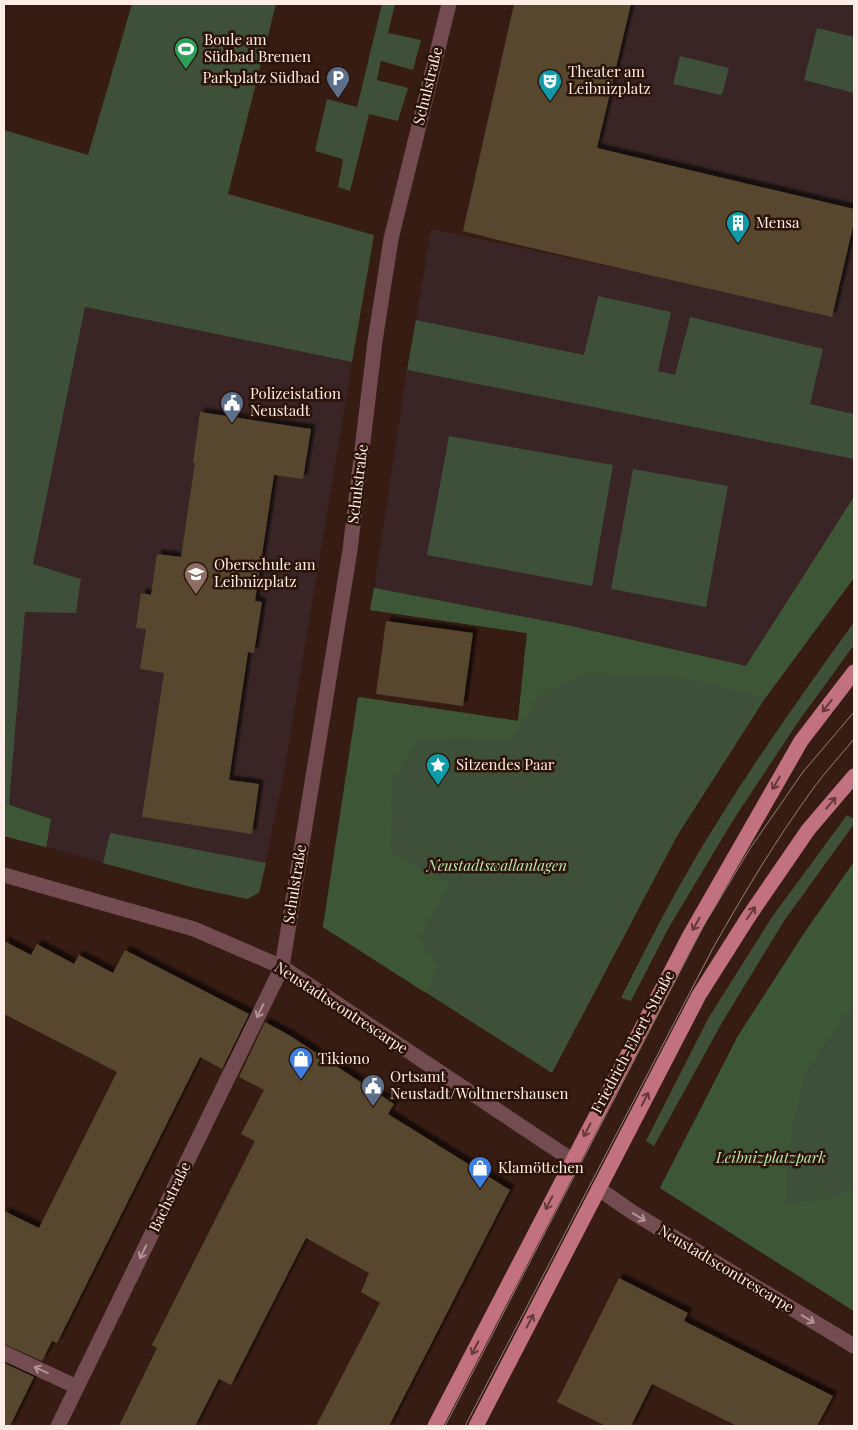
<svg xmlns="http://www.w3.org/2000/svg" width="858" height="1430" viewBox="0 0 858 1430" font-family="'Playfair Display',serif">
  <defs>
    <filter id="shadow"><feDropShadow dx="4.5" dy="-4.5" stdDeviation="1" flood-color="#0009"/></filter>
  </defs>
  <rect width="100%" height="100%" fill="#361c13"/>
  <!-- education -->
  <g fill="#392525">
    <path d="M631 4H854V414L416 320 431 229 618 268 595 158Z"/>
    <path d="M85 307 352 362 282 784 259 893 247 899 191 887 46 847 51 819 9 805 25 611 76 612 81 579 33 564Z"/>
    <path d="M407 370 854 459V497L746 666 566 625 374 588Z"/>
  </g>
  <!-- green -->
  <g fill="#3e5039">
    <path d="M132 4H276L228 194 374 235 352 362 85 307 33 564 81 579 76 613 25 612 9 805 51 819 46 847 4 836V130L88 155Z"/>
    <path d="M382 4H395L388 33 421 40 413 70 381 61 377 80 408 88 398 121 369 114 350 191 338 187 343 159 315 151 327 99 357 107Z"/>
    <path d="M817 28 854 37V93L804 80Z"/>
    <path d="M680 56 729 68 722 95 673 84Z"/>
    <path d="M598 296 671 312 658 371 675 375 690 317 823 349 810 404 854 414V459L407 370 416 320 584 355Z"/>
    <path d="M449 436 613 465 592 586 427 555Z"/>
    <path d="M633 469 728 486 706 607 611 589Z"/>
    <path d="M854 497V576L766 697 677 836 552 1073 323 927 358 697 518 721 527 633 370 610 374 588 566 625 746 666Z"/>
    <path d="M854 622V645L798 722 732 822 668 929 631 1001 621 998C652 936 684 874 721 816 763 749 808 686 854 622Z"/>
    <path d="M847 815 854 819V824L784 921 723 1021 654 1146 646 1141 709 1017 772 917Z"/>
    <path d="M110 833 266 863 259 893 247 899 191 887 103 863Z"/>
    <path d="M854 862V1311L660 1188 738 1036 805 932Z"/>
  </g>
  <!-- forest -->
  <g fill="#3d5736">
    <path d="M854 497V578L766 697 685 678 591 673 539 694 513 739 418 740 392 782 390 853 450 883 419 938 438 965 426 993 323 927 358 697 518 721 527 633 370 610 374 588 566 625 746 666Z"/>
    <path d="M4 803 51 819 46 847 4 836Z"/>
    <path d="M854 862V1008L848 1010 804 1075 788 1152 786 1204 838 1197 854 1189V1311L660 1188 738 1036 805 932Z"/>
  </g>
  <!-- building -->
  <g fill="#57472e" filter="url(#shadow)">
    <path d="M514 4H631L597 148 854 209V222L832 317 506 242 463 231Z"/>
    <path d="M200 412 311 429 303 479 274 475 255 601 262 602 254 653 248 652 229 780 259 784 252 834 142 817 164 673 140 669 146 629 136 628 141 593 151 595 157 554 181 557 195 463H193Z"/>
    <path d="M386 621 473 633 463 706 376 694Z"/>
    <path d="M4 941 31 955 37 944 74 964 79 955 113 973 125 950 249 1014 222 1069 200 1057 57 1343 52 1341 42 1361 4 1344V1211L39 1228 117 1072 4 1014Z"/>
    <path d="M265 1022 289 1035 394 1104 388 1114 510 1190 389 1426H316L380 1303 361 1292 369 1273 306 1238 231 1385 219 1379 195 1426H119L157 1348 152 1345 255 1141 241 1134 264 1090 239 1077Z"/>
    <path d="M619 1278 688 1313 684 1321 833 1396 817 1426H737L652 1384 631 1426H606L557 1402Z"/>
    <path d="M4 1363 34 1377 10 1426H4Z"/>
  </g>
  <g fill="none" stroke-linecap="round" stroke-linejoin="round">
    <!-- minor -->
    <g stroke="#734c52" stroke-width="15">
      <path d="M4 875 194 929 282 967 572 1160"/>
      <path d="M599 1189 632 1212 854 1346"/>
      <path d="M4 1353 77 1387"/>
      <path d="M58 1426 282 967 350 550 375 341 391 239 449 4"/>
    </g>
    <!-- major -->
    <g stroke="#c17180" stroke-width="15">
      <path d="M435 1426 690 935 801 741 854 672"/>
      <path d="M476 1426 699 995 749 916 808 830 854 776"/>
    </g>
    <!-- tram -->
    <g stroke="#967f78" stroke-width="1">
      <path d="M445 1426 704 925 751 847 803 772 854 712"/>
      <path d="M465 1426 713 948C744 893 777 838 815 786 827 770 841 755 854 739"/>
    </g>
  </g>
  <!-- one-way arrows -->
  <defs><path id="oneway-shaft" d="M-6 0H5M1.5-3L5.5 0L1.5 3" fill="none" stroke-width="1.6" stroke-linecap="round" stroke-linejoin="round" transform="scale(1.25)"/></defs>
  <g stroke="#673939">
    <use href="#oneway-shaft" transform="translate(827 706) rotate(128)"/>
    <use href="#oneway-shaft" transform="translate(776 783) rotate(120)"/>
    <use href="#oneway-shaft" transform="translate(831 803) rotate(-50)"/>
    <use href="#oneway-shaft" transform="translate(751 913) rotate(-56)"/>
    <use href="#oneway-shaft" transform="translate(696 924) rotate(120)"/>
    <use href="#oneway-shaft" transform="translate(645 1099) rotate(-63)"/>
    <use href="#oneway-shaft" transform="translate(587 1130) rotate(118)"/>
    <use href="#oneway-shaft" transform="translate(549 1203) rotate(117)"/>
    <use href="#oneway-shaft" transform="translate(530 1321) rotate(-63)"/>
    <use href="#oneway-shaft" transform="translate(475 1348) rotate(117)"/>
  </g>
  <g stroke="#b29495">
    <use href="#oneway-shaft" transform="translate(260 1011) rotate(116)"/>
    <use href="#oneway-shaft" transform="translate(639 1217) rotate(31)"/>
    <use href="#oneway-shaft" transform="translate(143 1252) rotate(116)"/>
    <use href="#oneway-shaft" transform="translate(808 1319) rotate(31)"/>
    <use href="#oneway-shaft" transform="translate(41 1370) rotate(-155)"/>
  </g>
  <!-- icons -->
  <defs>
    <g id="stadium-pin" transform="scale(1.25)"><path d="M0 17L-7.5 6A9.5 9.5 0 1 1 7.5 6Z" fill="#2e9e5b" stroke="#2b1309"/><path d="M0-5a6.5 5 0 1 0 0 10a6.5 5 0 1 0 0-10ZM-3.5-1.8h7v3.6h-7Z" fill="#fff"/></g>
    <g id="parking-pin" transform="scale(1.25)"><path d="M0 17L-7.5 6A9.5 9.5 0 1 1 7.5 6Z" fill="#5c6f8a" stroke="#2b1309"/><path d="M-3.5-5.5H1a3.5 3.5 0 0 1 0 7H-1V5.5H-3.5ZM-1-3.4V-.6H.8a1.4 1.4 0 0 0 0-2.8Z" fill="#fff"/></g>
    <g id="theatre-pin" transform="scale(1.25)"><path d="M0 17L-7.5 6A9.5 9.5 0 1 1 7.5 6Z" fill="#0f9aa8" stroke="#2b1309"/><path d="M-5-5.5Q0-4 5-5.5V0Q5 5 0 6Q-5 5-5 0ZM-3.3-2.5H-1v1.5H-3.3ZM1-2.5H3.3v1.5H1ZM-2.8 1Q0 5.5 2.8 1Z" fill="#fff"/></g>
    <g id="building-pin" transform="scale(1.25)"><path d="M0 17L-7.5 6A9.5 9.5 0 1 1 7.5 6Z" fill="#0f9aa8" stroke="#2b1309"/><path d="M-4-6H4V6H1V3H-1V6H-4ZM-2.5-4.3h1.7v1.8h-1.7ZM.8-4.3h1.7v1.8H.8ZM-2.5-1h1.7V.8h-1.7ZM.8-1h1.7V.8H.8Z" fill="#fff"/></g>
    <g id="civic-pin" transform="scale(1.25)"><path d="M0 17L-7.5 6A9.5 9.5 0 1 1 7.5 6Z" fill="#5c6f8a" stroke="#2b1309"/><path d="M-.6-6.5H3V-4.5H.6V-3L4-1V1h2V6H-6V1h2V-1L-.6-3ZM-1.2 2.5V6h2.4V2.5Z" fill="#fff"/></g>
    <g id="school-pin" transform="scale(1.25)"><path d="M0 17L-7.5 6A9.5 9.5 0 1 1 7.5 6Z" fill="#8d6e63" stroke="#2b1309"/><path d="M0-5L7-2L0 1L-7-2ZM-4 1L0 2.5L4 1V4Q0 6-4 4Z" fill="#fff"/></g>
    <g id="sight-pin" transform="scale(1.25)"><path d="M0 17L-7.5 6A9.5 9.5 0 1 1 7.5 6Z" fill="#0f9aa8" stroke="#2b1309"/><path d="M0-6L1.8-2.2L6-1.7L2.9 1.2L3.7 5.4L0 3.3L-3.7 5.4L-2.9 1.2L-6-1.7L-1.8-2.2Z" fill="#fff"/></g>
    <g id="shop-pin" transform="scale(1.25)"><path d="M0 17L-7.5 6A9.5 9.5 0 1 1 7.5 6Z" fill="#3f7fe0" stroke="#2b1309"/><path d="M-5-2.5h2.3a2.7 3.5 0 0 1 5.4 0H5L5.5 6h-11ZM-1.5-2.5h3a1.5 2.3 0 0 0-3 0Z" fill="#fff"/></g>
  </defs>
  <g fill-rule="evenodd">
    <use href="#stadium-pin" x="186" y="49"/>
    <use href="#parking-pin" x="338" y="78"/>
    <use href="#theatre-pin" x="550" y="81"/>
    <use href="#building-pin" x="738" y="223"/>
    <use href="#civic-pin" x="232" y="403"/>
    <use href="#school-pin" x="196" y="574"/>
    <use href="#sight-pin" x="438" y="765"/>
    <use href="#shop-pin" x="301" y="1059"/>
    <use href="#civic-pin" x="373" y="1086"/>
    <use href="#shop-pin" x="480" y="1168"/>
  </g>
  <g text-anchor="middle" stroke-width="5" stroke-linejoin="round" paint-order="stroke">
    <!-- poi labels -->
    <g font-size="15" fill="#ffece6" stroke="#2b1309" text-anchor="start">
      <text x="204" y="45">Boule am<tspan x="204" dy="17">Südbad Bremen</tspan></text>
      <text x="568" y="77">Theater am<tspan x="568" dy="17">Leibnizplatz</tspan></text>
      <text x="320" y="83" text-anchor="end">Parkplatz Südbad</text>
      <text x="756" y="228">Mensa</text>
      <text x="250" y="399">Polizeistation<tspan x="250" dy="17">Neustadt</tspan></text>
      <text x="214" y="570">Oberschule am<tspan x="214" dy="17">Leibnizplatz</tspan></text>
      <text x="456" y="770">Sitzendes Paar</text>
      <text x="318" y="1064">Tikiono</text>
      <text x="390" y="1082">Ortsamt<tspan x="390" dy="17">Neustadt/Woltmershausen</tspan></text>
      <text x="498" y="1173">Klamöttchen</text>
    </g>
    <!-- street labels -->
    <g font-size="15" fill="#ffece6" stroke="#2b1309">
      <text transform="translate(428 86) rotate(-76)" y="5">Schulstraße</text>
      <text transform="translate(358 484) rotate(-83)" y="5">Schulstraße</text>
      <text transform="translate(295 884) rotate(-81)" y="5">Schulstraße</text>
      <text transform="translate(341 1008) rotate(33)" y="5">Neustadtscontrescarpe</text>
      <text transform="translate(633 1042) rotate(-62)" y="5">Friedrich-Ebert-Straße</text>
      <text transform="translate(170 1197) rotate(-64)" y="5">Bachstraße</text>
      <text transform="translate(726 1269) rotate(31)" y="5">Neustadtscontrescarpe</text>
    </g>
    <!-- park labels -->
    <g font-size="15" font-style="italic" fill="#b8e6ad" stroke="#2b1309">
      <text x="497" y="871">Neustadtswallanlagen</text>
      <text x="771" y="1163">Leibnizplatzpark</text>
    </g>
  </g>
  <!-- border -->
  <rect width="858" height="1430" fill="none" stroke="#ffece6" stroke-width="10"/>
</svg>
